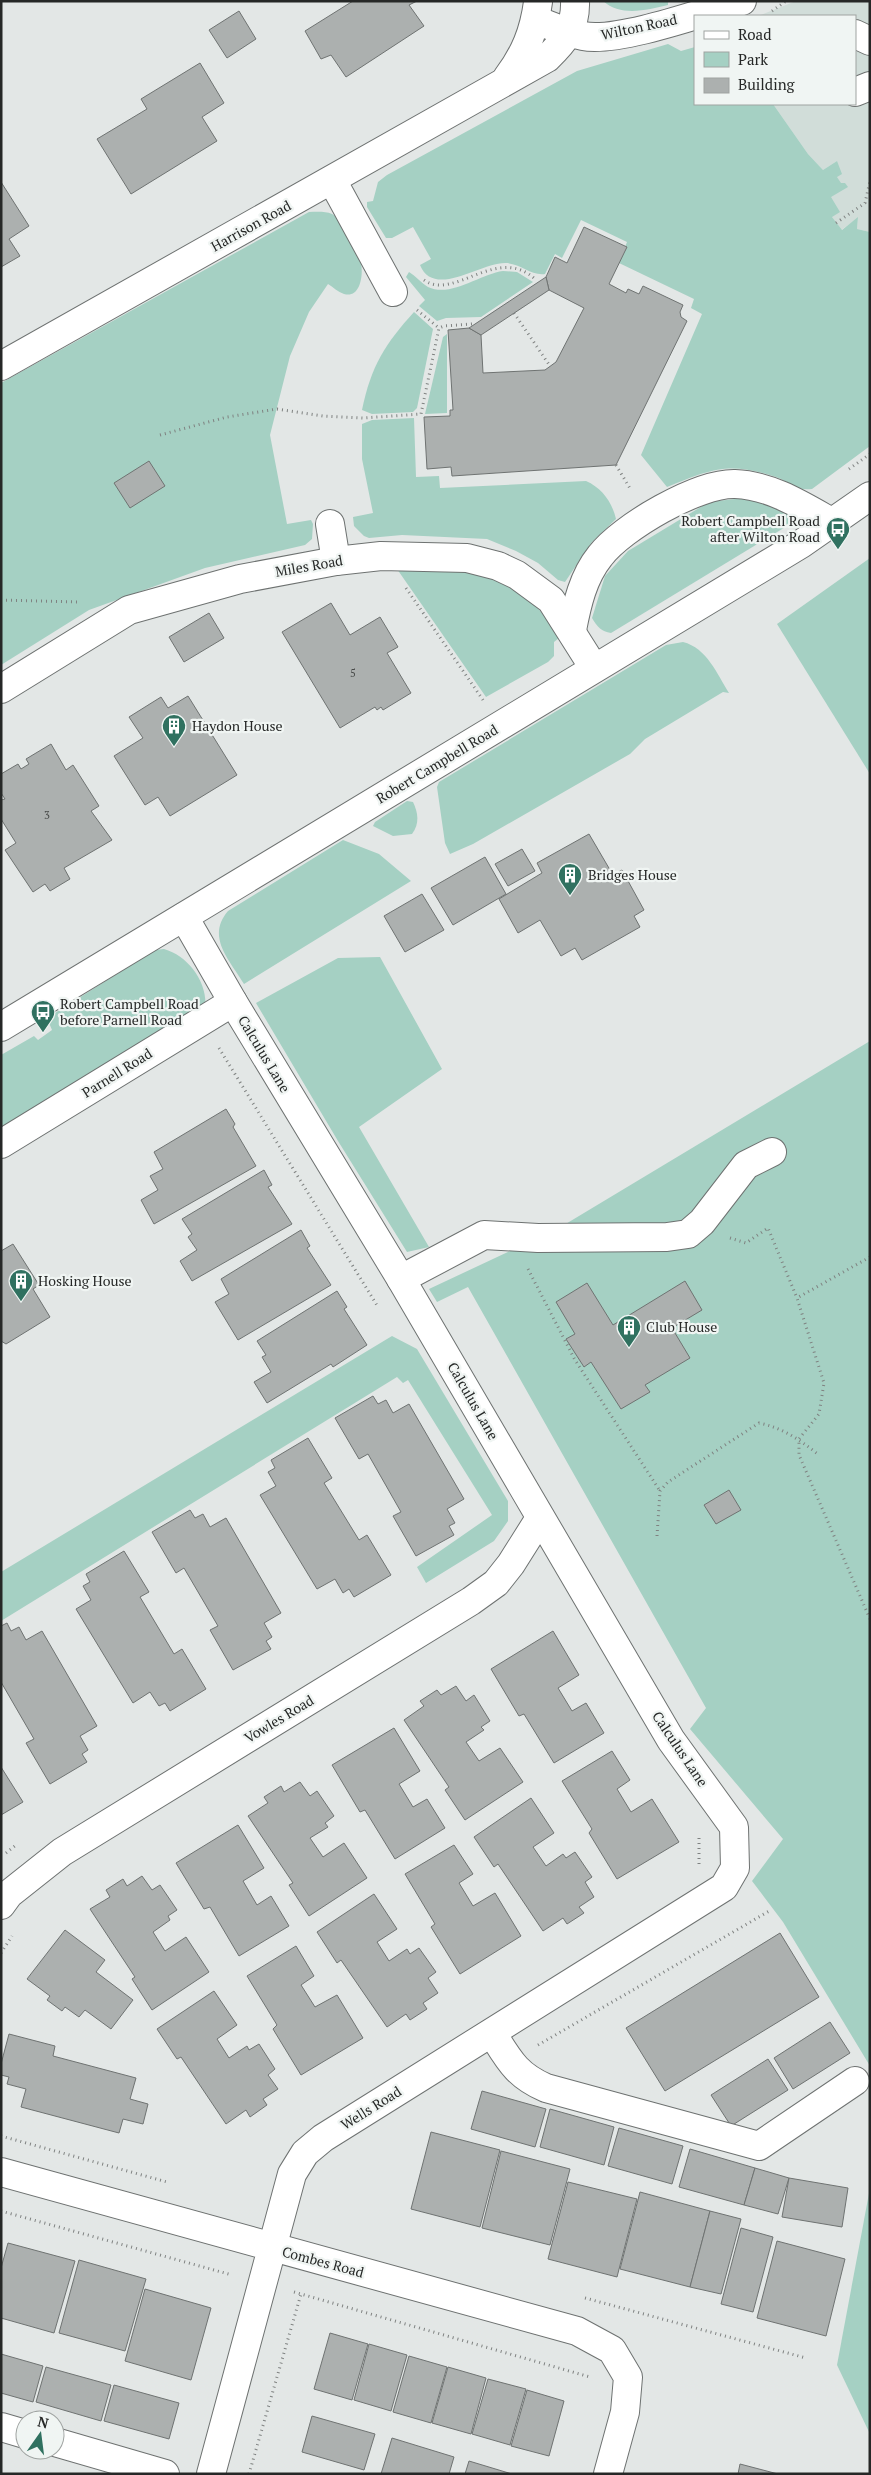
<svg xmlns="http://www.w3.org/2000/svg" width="871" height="2475" viewBox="0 0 871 2475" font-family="'PT Serif',serif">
  <rect width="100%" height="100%" fill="#e3e7e6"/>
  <!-- built -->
  <path fill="#d1ddd9" d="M796 1H870V232L857 229 858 218 841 230 836 223 832 217 830 197 841 184 837 177V161L823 170 808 154 773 104H855V16H758Z"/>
  <!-- green -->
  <g fill="#a5d0c3">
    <path d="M603 1H668V5C647 10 621 17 603 1Z"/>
    <path d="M668 44 681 51 695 47V104H773L808 154 823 170 837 161 842 174 837 177 841 183H845L848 187 831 197 840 212 832 217 842 230 858 217 857 229 870 232V446L812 489C795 491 790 482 776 477 729 461 711 469 667 487L641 455 702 314 691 308 694 299 619 263 627 242 581 220 562 258 555 254 545 274C531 276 520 263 505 263 480 263 434 299 420 265L431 259 413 227 392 238H386L367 207V202L373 201 378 182 387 175 577 71Z"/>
    <path d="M309 212C316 212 325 211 332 214 341 219 357 248 360 259 364 270 362 299 344 294 338 292 333 287 328 284L309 312 290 356 270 435 287 524 311 520 313 524 312 539 305 545 205 568 89 610 1 665V383Z"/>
    <path d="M503 271 517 272 533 282 481 317 446 318 437 321 419 306 425 300 406 277 409 272C416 276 421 283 428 287 451 298 480 274 503 271Z"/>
    <path d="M414 312 433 329 417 408 413 412 372 414 362 410C371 366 385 344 414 312Z"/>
    <path d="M447 334V413L425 414 443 337Z"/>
    <path d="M414 418 416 477 439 476 440 488 586 481C602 488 612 502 616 519L592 542 565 582 558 580 538 563 516 551 487 539 402 535 369 538 364 536 354 526 353 517 373 513 362 459V424L372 420Z"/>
    <path d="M743 498C760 501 781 506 794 518L792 523 611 633C601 631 598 628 592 618L605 576 628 551 709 502Z"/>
    <path d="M870 558V774L777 624Z"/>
    <path d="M397 569C468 570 520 568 559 638L554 642V656L548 662 486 697Z"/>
    <path d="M683 642C707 648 717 674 729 693L723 692 645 739 630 754 473 844 450 854 445 843 437 787 439 782 666 645Z"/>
    <path d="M407 801 413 802C418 813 420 823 412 834L393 836 373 826 375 822Z"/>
    <path d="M343 840 379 854 411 881 244 984C229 959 206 937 228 911Z"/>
    <path d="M164 949C189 956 209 984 205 1010L1 1133V1055L34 1036 38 1040 52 1030 47 1018 155 950Z"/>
    <path d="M380 957 442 1069 359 1127 429 1247 407 1252 338 1141 256 1003 338 958Z"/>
    <path d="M870 1041V2066L783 1922 752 1881 783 1839 690 1729 706 1708 468 1287 437 1302 429 1289 559 1228Z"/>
    <path d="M392 1336 417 1349 508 1501V1521L494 1541 426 1583 417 1567 492 1515 408 1380 403 1383 397 1377 1 1621V1572Z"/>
    <path d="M870 2188V2434L837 2365Z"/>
  </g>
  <!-- building -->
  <g fill="#acb0af" stroke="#6f7372">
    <path d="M353 1H417L409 5 424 26 346 77 331 55 321 59 305 31Z"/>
    <path d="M239 11 256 39 227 58 209 30Z"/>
    <path d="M200 63 224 103 202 117 217 141 131 194 97 139 147 109 141 99Z"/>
    <path d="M1 182 29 226 9 239 20 256 1 267Z"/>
    <path d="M584 227 627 247 609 284 626 293 628 289 639 294 643 286 683 305 680 312 681 317 687 321 616 465 452 476 451 467 427 469 424 417 450 416V410H453L448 330 469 328 481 335 483 373 545 370 556 362 584 308 549 290 546 277 555 257 567 263Z"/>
    <path d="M546 277 549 290 481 335 469 328Z"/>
    <path d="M149 461 165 486 130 508 114 483Z"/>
    <path d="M331 603 350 635 380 617 398 647 387 653 411 693 383 710 381 707 377 710 375 707 340 728 282 632Z"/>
    <path d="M209 613 224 638 184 662 169 637Z"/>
    <path d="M188 696 237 775 170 816 158 797 145 805 114 756 143 738 129 717 161 697 168 708Z"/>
    <path d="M51 744 66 770 73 765 99 806 91 811 112 840 64 868 70 879 50 891 45 884 33 892 5 850 16 843 1 819V800L5 799 1 793V774L18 764 21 769 29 764 26 759Z"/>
    <path d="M589 834 613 875 622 870 644 910 634 916 640 927 582 960 575 948 561 956 540 920 518 933 499 899 542 873 537 863Z"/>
    <path d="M522 849 535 871 508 886 495 864Z"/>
    <path d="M485 857 506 894 453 925 431 888Z"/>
    <path d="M422 894 444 930 405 952 384 916Z"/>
    <path d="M226 1109 235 1124 233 1127 256 1166 154 1224 141 1200 158 1190 150 1176 163 1169 154 1152Z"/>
    <path d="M264 1170 272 1185 268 1187 292 1224 192 1281 180 1261 197 1250 188 1237 192 1234 182 1219Z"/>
    <path d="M301 1230 310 1246 307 1248 331 1285 238 1340 215 1302 229 1294 221 1279Z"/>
    <path d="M13 1244 39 1285 33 1289 50 1317 6 1344 1 1341V1251Z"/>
    <path d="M685 1281 702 1310 672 1328 690 1358 645 1385 650 1392 621 1409 591 1362 584 1367 566 1339 575 1334 556 1302 587 1283 613 1325Z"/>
    <path d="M337 1291 347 1307 344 1309 367 1345 333 1367 331 1364 267 1403 254 1382 271 1372 262 1357 266 1355 257 1341Z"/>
    <path d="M373 1396 378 1404 386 1400 393 1413 409 1404 464 1499 447 1509 455 1523 449 1526 454 1535 416 1556 393 1516 401 1512 368 1454 359 1459 335 1418Z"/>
    <path d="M308 1438 332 1478 324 1483 359 1540 367 1535 391 1575 354 1597 349 1589 343 1593 335 1579 317 1589 260 1495 276 1486 268 1472 275 1468 271 1460Z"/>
    <path d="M729 1490 741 1510 716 1524 704 1505Z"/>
    <path d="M190 1510 195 1518 203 1514 210 1527 226 1518 281 1613 264 1623 272 1637 266 1641 271 1649 233 1670 210 1630 218 1626 184 1568 176 1573 152 1532Z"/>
    <path d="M124 1551 149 1592 140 1597 174 1654 182 1649 206 1689 170 1711 165 1703 159 1706 150 1692 133 1703 76 1609 91 1600 83 1586 90 1582 86 1574Z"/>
    <path d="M7 1623 11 1631 19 1627 26 1640 42 1631 97 1726 80 1736 88 1750 82 1754 87 1762 50 1784 26 1743 34 1739 1 1682V1626Z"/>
    <path d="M553 1631 579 1675 558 1688 572 1711 586 1703 604 1733 554 1763 524 1714 519 1716 491 1669Z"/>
    <path d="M456 1686 466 1701 474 1695 490 1721 481 1727 484 1730 466 1742 479 1761 500 1748 523 1782 465 1820 445 1790 449 1787 404 1720 424 1706 420 1701 437 1690 441 1695Z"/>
    <path d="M394 1728 420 1771 399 1784 413 1807 427 1799 445 1828 395 1859 365 1810 360 1812 332 1765Z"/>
    <path d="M612 1751 630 1780 617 1789 631 1812 652 1799 679 1842 617 1879 589 1833 592 1829 562 1781Z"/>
    <path d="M1 1767 23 1802 1 1815Z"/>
    <path d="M300 1782 310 1796 317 1791 334 1816 325 1823 328 1827 310 1838 323 1857 344 1843 367 1878 309 1916 289 1885 293 1883 248 1816 268 1803 264 1797 281 1786 284 1792Z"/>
    <path d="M531 1798 554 1833 533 1847 546 1866 563 1854 566 1858 575 1852 592 1877 585 1882 594 1897 579 1907 584 1913 567 1924 563 1918 543 1931 498 1864 494 1867 474 1837Z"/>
    <path d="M238 1825 264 1868 243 1881 257 1905 271 1896 289 1926 239 1956 210 1907 204 1909 176 1863Z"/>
    <path d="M454 1845 473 1874 459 1883 473 1906 495 1893 521 1936 460 1974 431 1927 435 1924 405 1874Z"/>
    <path d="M142 1876 152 1890 160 1885 177 1910 168 1916 170 1920 153 1932 165 1951 186 1937 209 1972 152 2010 132 1979 135 1977 90 1909 110 1897 106 1890 123 1879 127 1886Z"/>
    <path d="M374 1894 397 1929 377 1942 389 1961 407 1949 410 1954 419 1948 436 1972 428 1978 438 1993 423 2003 427 2009 410 2020 406 2014 387 2027 341 1960 337 1963 317 1932Z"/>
    <path d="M65 1930 105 1960 96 1972 133 2000 111 2029 85 2010 79 2017 65 2007 62 2011 47 2000 50 1996 27 1979Z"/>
    <path d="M780 1933 819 1997 665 2091 626 2028Z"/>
    <path d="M296 1946 314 1976 301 1985 315 2007 337 1995 363 2038 301 2075 273 2029 277 2025 247 1976Z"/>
    <path d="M214 1991 237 2025 217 2039 229 2058 247 2046 249 2050 259 2044 275 2069 268 2075 278 2089 263 2099 267 2105 250 2117 246 2110 226 2124 181 2057 177 2059 157 2029Z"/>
    <path d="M830 2022 850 2053 793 2089 774 2058Z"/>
    <path d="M9 2034 55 2046 53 2056 136 2078 130 2099 148 2104 143 2124 123 2119 119 2133 21 2107 26 2089 7 2084 9 2077 1 2075V2064Z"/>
    <path d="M768 2059 788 2090 731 2126 711 2095Z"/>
    <path d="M482 2091 546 2109 535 2147 471 2129Z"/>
    <path d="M550 2109 614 2127 604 2165 540 2147Z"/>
    <path d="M619 2128 683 2146 672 2184 608 2166Z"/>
    <path d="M431 2132 500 2150 480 2227 411 2209Z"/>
    <path d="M690 2149 755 2168 744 2205 679 2187Z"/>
    <path d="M501 2151 570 2169 550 2245 482 2228Z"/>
    <path d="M755 2168 789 2178 778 2214 744 2205Z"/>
    <path d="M789 2178 848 2188 842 2227 782 2217Z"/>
    <path d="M568 2182 637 2199 617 2277 548 2259Z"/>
    <path d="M640 2192 710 2211 690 2287 620 2269Z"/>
    <path d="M710 2211 741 2219 721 2294 690 2287Z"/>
    <path d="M741 2228 773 2237 753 2312 721 2304Z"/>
    <path d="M777 2241 845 2259 826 2336 757 2318Z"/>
    <path d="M8 2243 75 2261 54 2333 1 2318V2268Z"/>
    <path d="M79 2260 146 2279 125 2351 59 2333Z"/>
    <path d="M145 2289 211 2308 191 2380 125 2361Z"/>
    <path d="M330 2333 368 2344 352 2400 314 2389Z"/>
    <path d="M369 2344 407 2355 391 2411 354 2400Z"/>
    <path d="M1 2354 43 2366 33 2402 1 2393Z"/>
    <path d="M409 2356 447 2367 431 2423 393 2412Z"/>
    <path d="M46 2367 111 2385 101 2421 36 2402Z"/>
    <path d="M448 2367 486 2378 471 2434 432 2423Z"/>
    <path d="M488 2379 526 2389 510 2445 472 2434Z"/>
    <path d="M114 2385 179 2403 169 2439 104 2421Z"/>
    <path d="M527 2390 564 2401 549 2456 511 2446Z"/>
    <path d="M312 2416 375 2434 364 2470 302 2452Z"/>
    <path d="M392 2438 454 2457 449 2474H381Z"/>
    <path d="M469 2461 512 2474H465Z"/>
    <path d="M740 2464 778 2474H738Z"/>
  </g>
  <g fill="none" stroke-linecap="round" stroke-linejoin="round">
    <!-- minor casing -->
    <g stroke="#6e7271" stroke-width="30">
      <g id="minor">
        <path d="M536 20C551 26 567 33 583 36 618 43 704 12 742 1"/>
        <path d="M855 34 870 41"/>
        <path d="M507 78C525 54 534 32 538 2"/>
        <path d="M855 92 870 86"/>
        <path d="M332 180 393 292"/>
        <path d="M1 366 547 58C565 41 576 27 575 1"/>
        <path d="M330 524 336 561"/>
        <path d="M572 630C577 604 583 577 600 556 622 527 698 483 735 484 770 485 803 506 833 523"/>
        <path d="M1 689 129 610 240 579 336 561 381 556 467 558 498 566 517 575 551 600 594 668"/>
        <path d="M184 917 233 1002 401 1279 671 1740 734 1827 735 1868 724 1887 323 2138 305 2153 292 2174 211 2474"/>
        <path d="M1 1027 801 544 870 496"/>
        <path d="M1 1144 233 1002"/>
        <path d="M401 1279 484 1235 538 1238 667 1237 688 1234 702 1222 746 1165 772 1152"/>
        <path d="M1 1905 9 1894 62 1852 471 1601 496 1583 511 1564 540 1518"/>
        <path d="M492 2033C509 2060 516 2075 546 2088L759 2146 855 2081"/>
        <path d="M1 2172 577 2331 612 2350 628 2377 625 2412 608 2474"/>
        <path d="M1 2427 25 2434"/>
        <path d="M55 2442 165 2474"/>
      </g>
    </g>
    <!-- path -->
    <g stroke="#7f8281" stroke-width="3" stroke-dasharray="1 4" stroke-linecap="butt">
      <path d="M772 11 786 1"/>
      <path d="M836 223 865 203 870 181"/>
      <path d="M424 280C454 302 498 243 536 280"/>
      <path d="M417 310 439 328"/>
      <path d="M514 313 550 366"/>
      <path d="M160 435 227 417 277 409 323 416 363 418 421 414 439 328 444 326 472 324"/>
      <path d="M616 465 631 490"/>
      <path d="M849 469 870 454"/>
      <path d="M406 588 483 700"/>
      <path d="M1 600 79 602"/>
      <path d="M219 1048 378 1307"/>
      <path d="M730 1238 746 1243 768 1228 797 1298"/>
      <path d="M870 1257 797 1298 824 1383 819 1414 799 1439V1455L870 1619"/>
      <path d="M528 1269 575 1360 660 1491"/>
      <path d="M657 1536 660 1491 668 1482 759 1423C783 1428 800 1440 819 1455"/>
      <path d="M6 1853 16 1845"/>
      <path d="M699 1864V1835"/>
      <path d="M1 1953 12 1936"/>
      <path d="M538 2045 771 1910"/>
      <path d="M1 2136 167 2182"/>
      <path d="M1 2211 232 2275"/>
      <path d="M294 2292 590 2377"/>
      <path d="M585 2298 806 2358"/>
      <path d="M249 2474 301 2294"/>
    </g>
    <!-- minor -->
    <use href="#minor" stroke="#fff" stroke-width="28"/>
  </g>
  <!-- icons -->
  <defs>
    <g id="bus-pin" transform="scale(1.25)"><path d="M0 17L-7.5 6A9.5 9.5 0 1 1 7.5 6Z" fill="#307160" stroke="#f0f5f3"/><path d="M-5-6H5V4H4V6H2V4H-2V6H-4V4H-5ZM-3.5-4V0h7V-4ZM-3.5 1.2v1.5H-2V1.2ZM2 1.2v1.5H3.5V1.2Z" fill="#fff"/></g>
    <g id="building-pin" transform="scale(1.25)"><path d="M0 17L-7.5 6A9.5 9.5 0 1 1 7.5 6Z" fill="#307160" stroke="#f0f5f3"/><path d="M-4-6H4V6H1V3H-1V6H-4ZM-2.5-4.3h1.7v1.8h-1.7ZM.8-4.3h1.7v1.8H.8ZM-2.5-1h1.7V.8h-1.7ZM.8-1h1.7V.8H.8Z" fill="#fff"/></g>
  </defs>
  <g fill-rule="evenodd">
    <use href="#bus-pin" x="838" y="529"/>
    <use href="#building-pin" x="174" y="726"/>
    <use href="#building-pin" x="570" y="875"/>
    <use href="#bus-pin" x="43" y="1012"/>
    <use href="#building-pin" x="21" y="1281"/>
    <use href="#building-pin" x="629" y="1327"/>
  </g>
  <g text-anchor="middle" stroke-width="4.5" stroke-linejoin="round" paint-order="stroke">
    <!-- number labels -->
    <g font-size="11" fill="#484a49">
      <text x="353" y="677">5</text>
      <text x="47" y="819">3</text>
    </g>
    <!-- street labels -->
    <g font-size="14" fill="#262827" stroke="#f0f5f3">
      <text transform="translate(639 27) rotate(-12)" y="5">Wilton Road</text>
      <text transform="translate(251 226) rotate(-29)" y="5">Harrison Road</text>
      <text transform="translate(309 566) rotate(-10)" y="5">Miles Road</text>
      <text transform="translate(437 764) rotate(-31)" y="5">Robert Campbell Road</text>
      <text transform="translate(264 1054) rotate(59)" y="5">Calculus Lane</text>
      <text transform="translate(117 1073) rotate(-32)" y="5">Parnell Road</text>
      <text transform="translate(473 1401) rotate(60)" y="5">Calculus Lane</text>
      <text transform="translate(279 1719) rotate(-31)" y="5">Vowles Road</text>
      <text transform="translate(680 1749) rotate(56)" y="5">Calculus Lane</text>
      <text transform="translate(371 2108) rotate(-32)" y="5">Wells Road</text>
      <text transform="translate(323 2262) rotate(15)" y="5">Combes Road</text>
    </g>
    <!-- poi labels -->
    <g font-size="14" fill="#262827" stroke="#f0f5f3" text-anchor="start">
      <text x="820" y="526" text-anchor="end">Robert Campbell Road<tspan x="820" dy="16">after Wilton Road</tspan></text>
      <text x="192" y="731">Haydon House</text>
      <text x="588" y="880">Bridges House</text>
      <text x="60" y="1009">Robert Campbell Road<tspan x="60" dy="16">before Parnell Road</tspan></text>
      <text x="38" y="1286">Hosking House</text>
      <text x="646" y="1332">Club House</text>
    </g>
  </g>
  <!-- border -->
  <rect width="871" height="2475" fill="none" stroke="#262827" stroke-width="5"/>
  <!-- legend -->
  <rect x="694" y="15" width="162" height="90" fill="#f0f5f3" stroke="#9fa3a1"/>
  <rect x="704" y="31" width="25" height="8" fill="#ffffff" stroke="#9fa3a1"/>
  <text x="738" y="40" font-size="15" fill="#262827">Road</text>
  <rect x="704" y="52" width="25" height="15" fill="#a5d0c3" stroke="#9fa3a1"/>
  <text x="738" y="65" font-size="15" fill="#262827">Park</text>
  <rect x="704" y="78" width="25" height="15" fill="#acb0af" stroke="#9fa3a1"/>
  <text x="738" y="90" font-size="15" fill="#262827">Building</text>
  <!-- north arrow -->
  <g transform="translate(40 2435) rotate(14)"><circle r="24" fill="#f0f5f3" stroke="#9fa3a1"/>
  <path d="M0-4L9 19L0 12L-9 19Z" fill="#307160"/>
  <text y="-8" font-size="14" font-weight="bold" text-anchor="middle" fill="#262827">N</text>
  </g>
</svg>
